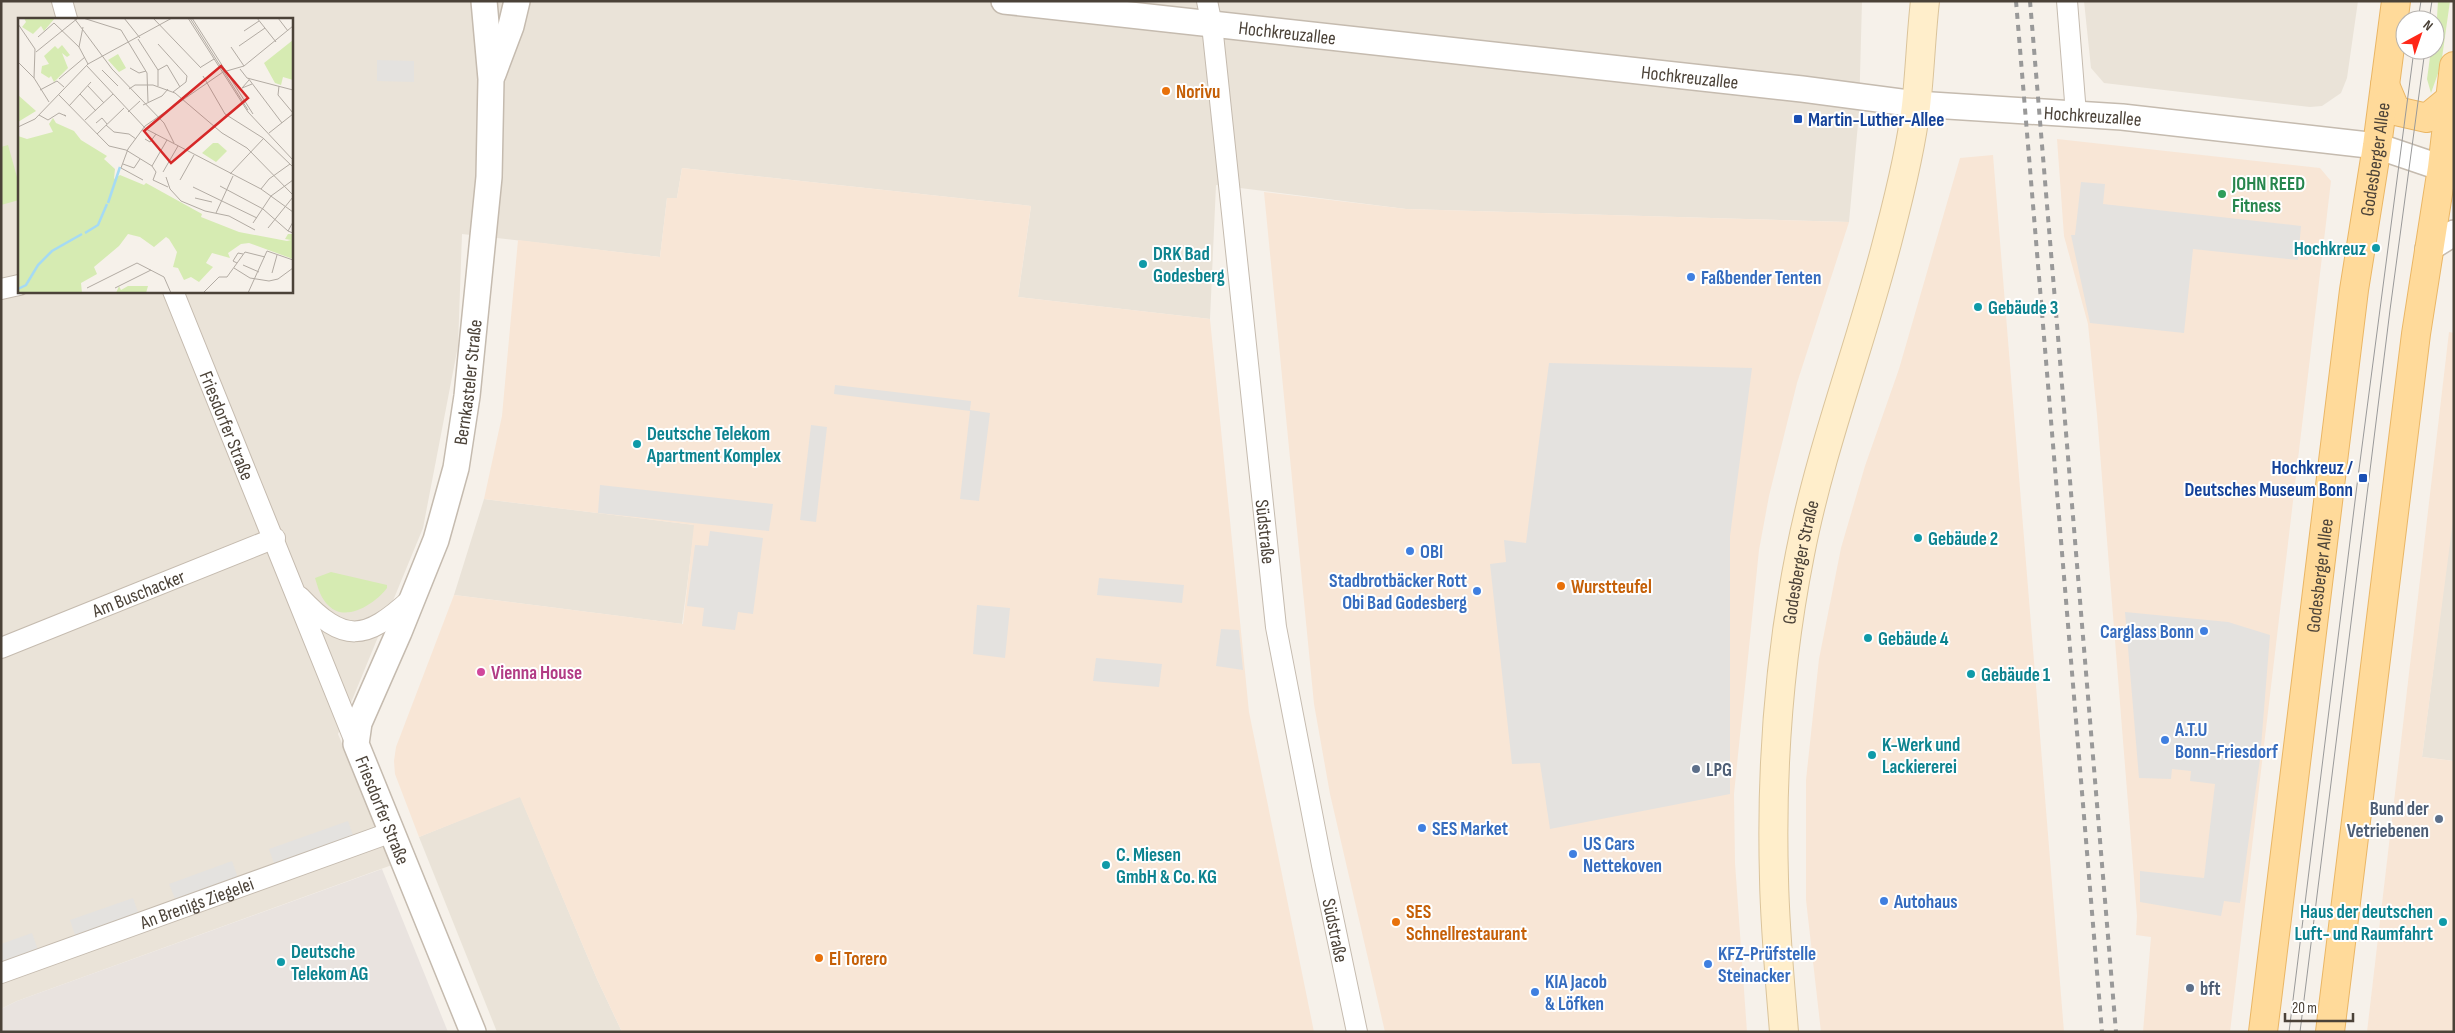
<svg xmlns="http://www.w3.org/2000/svg" width="2455" height="1033" viewBox="0 0 2455 1033" font-family="'Sofia Sans Condensed',sans-serif">
  <rect width="100%" height="100%" fill="#f6f1ea"/>
  <!-- residential -->
  <g fill="#eae3d8" fill-rule="evenodd">
    <path d="M1 1H1862L1859 113 1849 222 1406 209 1216 185 1210 319 1018 297 1031 206 682 168 677 198H667L660 257 462 234 458 346 423 528 338 734 392 865 17 1001 1 1009ZM19 19H291V291H19Z"/>
    <path d="M2084 1H2358L2347 78 2341 93 2322 106 2310 107 2104 83 2091 68Z"/>
    <path d="M484 499 695 525 682 624 454 595Z"/>
    <path d="M2453 513H2454V761L2422 757Z"/>
    <path d="M520 796 597 979 622 1032H497L419 837Z"/>
  </g>
  <!-- commercial -->
  <g fill="#f8e6d6">
    <path d="M2057 139 2320 168 2331 181 2230 1032H2143L2151 937 2136 935 2137 916 2097 415 2088 324 2064 236Z"/>
    <path d="M1993 155 2064 1032H1821L1806 900V780L1819 659 1841 548 1865 466 1899 369 1960 158Z"/>
    <path d="M682 168 1031 206 1018 297 1210 319 1249 712 1314 1032H622L597 979 520 797 419 837 395 774 394 761 396 747 454 595 683 624 694 525 484 499 502 416 518 240 660 257 667 198H677Z"/>
    <path d="M1264 192 1406 209 1849 222 1797 383 1769 496 1759 550 1734 794 1735 863 1747 1032H1385L1330 794 1314 704Z"/>
    <path d="M2449 332 2454 333V513L2422 757 2454 761V1032H2367Z"/>
  </g>
  <!-- industrial -->
  <path fill="#e9e3df" d="M382 869 448 1032H1V1009L17 1001Z"/>
  <!-- green -->
  <g fill="#d6ebb2">
    <path d="M2438 1H2450L2441 65 2431 93 2427 79 2431 50H2435Z"/>
    <path d="M8 145 19 184V200L1 205V147Z"/>
    <path d="M331 572 387 585V588C376 603 346 623 329 606 321 599 318 588 315 578Z"/>
  </g>
  <!-- parking -->
  <g fill="#e4e2df">
    <path d="M377 60 414 61V82L377 81Z"/>
    <path d="M2081 182 2105 184 2103 204 2301 226 2298 260 2193 249 2184 333 2090 323 2071 235H2075Z"/>
    <path d="M1549 363 1752 368 1730 536V794L1550 829 1540 763 1512 764 1490 564 1506 562 1504 540 1526 543Z"/>
    <path d="M835 385 971 401 970 410 990 413 979 501 960 499 970 411 834 394Z"/>
    <path d="M811 425 827 427 816 522 800 520Z"/>
    <path d="M600 485 773 504 769 531 598 513Z"/>
    <path d="M710 531 763 538 753 614 738 612 735 630 702 626 704 608 687 606 695 545 708 546Z"/>
    <path d="M1099 578 1184 585 1182 603 1097 595Z"/>
    <path d="M977 605 1010 608 1005 658 973 654Z"/>
    <path d="M2125 612 2228 622 2270 635 2260 759 2240 903 2224 901 2221 916 2140 902V871L2204 878 2215 784 2190 781 2191 771 2172 769 2171 779 2139 778Z"/>
    <path d="M1221 629 1239 630 1243 670 1216 666Z"/>
    <path d="M1096 658 1162 664 1159 687 1093 681Z"/>
    <path d="M348 821 354 838 275 866 269 849Z"/>
    <path d="M232 861 238 878 176 901 169 884Z"/>
    <path d="M133 898 139 915 76 938 70 920Z"/>
    <path d="M32 933 38 950 1 963V944Z"/>
  </g>
  <g fill="none" stroke-linecap="round" stroke-linejoin="round">
    <!-- minor casing -->
    <g stroke="#c5bbaf" stroke-width="22">
      <g id="minor">
        <path d="M62 1 67 19"/>
        <path id="s1" d="M1207 1 1212 25 1276 627 1322 865 1357 1032"/>
        <path d="M2067 1 2076 114"/>
        <path d="M1 289 19 285"/>
        <path id="s2" d="M173 291 356 744"/>
        <path d="M300 597C344 644 365 641 411 599"/>
        <path id="s3" d="M1 648 275 538"/>
        <path id="s4" d="M1 973 392 832"/>
      </g>
    </g>
    <!-- tertiary casing -->
    <g stroke="#c5bbaf" stroke-width="28">
      <g id="tertiary">
        <path id="s5" d="M1004 1 1802 89 1916 104 2122 117 2377 146 2442 168 2454 174"/>
        <path d="M493 74 511 26 517 1"/>
        <path d="M2428 249 2454 233"/>
        <path id="s6" d="M473 1032 356 744 359 723 399 632 436 540 456 468 467 396 489 177 491 79 484 1"/>
      </g>
    </g>
    <!-- secondary casing -->
    <g stroke="#dbc49b" stroke-width="30">
      <g id="secondary">
        <path id="s7" d="M1784 1032C1780 981 1775 930 1774 879 1771 772 1779 660 1800 554 1821 446 1862 342 1889 235 1900 193 1911 149 1916 106 1920 71 1921 36 1925 1"/>
      </g>
    </g>
    <!-- primary casing -->
    <g stroke="#eab665" stroke-width="30">
      <g id="primary">
        <path d="M2385 85 2396 111 2427 118 2450 99"/>
        <path id="s8" d="M2263 1032 2354 290 2377 146 2396 1"/>
        <path d="M2330 1032 2416 334 2442 168 2454 66"/>
      </g>
    </g>
    <!-- minor -->
    <use href="#minor" stroke="#fff" stroke-width="20"/>
    <!-- tertiary -->
    <use href="#tertiary" stroke="#fff" stroke-width="25"/>
    <!-- secondary -->
    <use href="#secondary" stroke="#ffeecb" stroke-width="28"/>
    <!-- primary -->
    <use href="#primary" stroke="#ffda9a" stroke-width="28"/>
    <!-- tram -->
    <g stroke="#999" stroke-width="1">
      <path d="M2418 20 2421 1"/>
      <path d="M2429 20 2432 1"/>
      <path d="M2289 1032 2358 477 2414 50"/>
      <path d="M2300 1032 2390 310 2425 50"/>
    </g>
    <!-- rail -->
    <g stroke="#999" stroke-width="4" stroke-dasharray="6 6" stroke-linecap="butt">
      <path d="M2016 1 2102 1032"/>
      <path d="M2030 1 2116 1032"/>
    </g>
  </g>
  <!-- markers -->
  <g fill="#e8710a" stroke="#fff" stroke-width="2">
    <circle cx="1166" cy="91" r="5"/>
    <circle cx="1561" cy="586" r="5"/>
    <circle cx="1396" cy="922" r="5"/>
    <circle cx="819" cy="958" r="5"/>
  </g>
  <g fill="#1a4fb4" stroke="#fff" stroke-width="2">
    <rect x="1793" y="114" width="10" height="10" rx="2.5"/>
    <rect x="2358" y="473" width="10" height="10" rx="2.5"/>
  </g>
  <circle fill="#2e9e5b" stroke="#fff" stroke-width="2" cx="2222" cy="194" r="5"/>
  <g fill="#0f9aa8" stroke="#fff" stroke-width="2">
    <circle cx="2376" cy="248" r="5"/>
    <circle cx="1143" cy="264" r="5"/>
    <circle cx="1978" cy="307" r="5"/>
    <circle cx="637" cy="444" r="5"/>
    <circle cx="1918" cy="538" r="5"/>
    <circle cx="1868" cy="638" r="5"/>
    <circle cx="1971" cy="674" r="5"/>
    <circle cx="1872" cy="755" r="5"/>
    <circle cx="1106" cy="865" r="5"/>
    <circle cx="2443" cy="922" r="5"/>
    <circle cx="281" cy="962" r="5"/>
  </g>
  <g fill="#3f7fe0" stroke="#fff" stroke-width="2">
    <circle cx="1691" cy="277" r="5"/>
    <circle cx="1410" cy="551" r="5"/>
    <circle cx="1477" cy="591" r="5"/>
    <circle cx="2204" cy="631" r="5"/>
    <circle cx="2165" cy="740" r="5"/>
    <circle cx="1422" cy="828" r="5"/>
    <circle cx="1573" cy="854" r="5"/>
    <circle cx="1884" cy="901" r="5"/>
    <circle cx="1708" cy="964" r="5"/>
    <circle cx="1535" cy="992" r="5"/>
  </g>
  <circle fill="#d1479c" stroke="#fff" stroke-width="2" cx="481" cy="672" r="5"/>
  <g fill="#5c6f8a" stroke="#fff" stroke-width="2">
    <circle cx="1696" cy="769" r="5"/>
    <circle cx="2439" cy="819" r="5"/>
    <circle cx="2190" cy="988" r="5"/>
  </g>
  <g text-anchor="middle" stroke-width="4" stroke-linejoin="round" paint-order="stroke">
    <!-- street labels -->
    <g font-size="19" fill="#4b4238" stroke="#fff">
      <text dy="7" stroke="none"><textPath href="#s5" startOffset="285">Hochkreuzallee</textPath></text>
      <text dy="7" stroke="none"><textPath href="#s5" startOffset="690">Hochkreuzallee</textPath></text>
      <text dy="7" stroke="none"><textPath href="#s5" startOffset="1095">Hochkreuzallee</textPath></text>
      <text dy="7" stroke="none"><textPath href="#s8" startOffset="880">Godesberger Allee</textPath></text>
      <text dy="7" stroke="none"><textPath href="#s6" startOffset="692">Bernkasteler Straße</textPath></text>
      <text dy="7" stroke="none"><textPath href="#s2" startOffset="145">Friesdorfer Straße</textPath></text>
      <text dy="7" stroke="none"><textPath href="#s1" startOffset="534">Südstraße</textPath></text>
      <text dy="7" stroke="none"><textPath href="#s7" startOffset="472">Godesberger Straße</textPath></text>
      <text dy="7" stroke="none"><textPath href="#s8" startOffset="460">Godesberger Allee</textPath></text>
      <text dy="7" stroke="none"><textPath href="#s3" startOffset="148">Am Buschacker</textPath></text>
      <text transform="translate(383 810) rotate(68)" y="7">Friesdorfer Straße</text>
      <text dy="7" stroke="none"><textPath href="#s4" startOffset="208">An Brenigs Ziegelei</textPath></text>
      <text dy="7" stroke="none"><textPath href="#s1" startOffset="939">Südstraße</textPath></text>
    </g>
    <!-- food labels -->
    <g font-size="19" font-weight="bold" fill="#c56008" stroke="#fff" text-anchor="start">
      <text x="1176" y="98">Norivu</text>
      <text x="1571" y="593">Wurstteufel</text>
      <text x="1406" y="918">SES<tspan x="1406" dy="22">Schnellrestaurant</tspan></text>
      <text x="829" y="965">El Torero</text>
    </g>
    <!-- transit labels -->
    <g font-size="19" font-weight="bold" fill="#164399" stroke="#fff" text-anchor="start">
      <text x="1808" y="126">Martin-Luther-Allee</text>
      <text x="2353" y="474" text-anchor="end">Hochkreuz /<tspan x="2353" dy="22">Deutsches Museum Bonn</tspan></text>
    </g>
    <!-- leisure labels -->
    <g font-size="19" font-weight="bold" fill="#27864d" stroke="#fff" text-anchor="start">
      <text x="2232" y="190">JOHN REED<tspan x="2232" dy="22">Fitness</tspan></text>
    </g>
    <!-- culture labels -->
    <g font-size="19" font-weight="bold" fill="#0d838f" stroke="#fff" text-anchor="start">
      <text x="2366" y="255" text-anchor="end">Hochkreuz</text>
      <text x="1153" y="260">DRK Bad<tspan x="1153" dy="22">Godesberg</tspan></text>
      <text x="1988" y="314">Gebäude 3</text>
      <text x="647" y="440">Deutsche Telekom<tspan x="647" dy="22">Apartment Komplex</tspan></text>
      <text x="1928" y="545">Gebäude 2</text>
      <text x="1878" y="645">Gebäude 4</text>
      <text x="1981" y="681">Gebäude 1</text>
      <text x="1882" y="751">K-Werk und<tspan x="1882" dy="22">Lackiererei</tspan></text>
      <text x="1116" y="861">C. Miesen<tspan x="1116" dy="22">GmbH &amp; Co. KG</tspan></text>
      <text x="2433" y="918" text-anchor="end">Haus der deutschen<tspan x="2433" dy="22">Luft- und Raumfahrt</tspan></text>
      <text x="291" y="958">Deutsche<tspan x="291" dy="22">Telekom AG</tspan></text>
    </g>
    <!-- shop labels -->
    <g font-size="19" font-weight="bold" fill="#366cbe" stroke="#fff" text-anchor="start">
      <text x="1701" y="284">Faßbender Tenten</text>
      <text x="1420" y="558">OBI</text>
      <text x="1467" y="587" text-anchor="end">Stadbrotbäcker Rott<tspan x="1467" dy="22">Obi Bad Godesberg</tspan></text>
      <text x="2194" y="638" text-anchor="end">Carglass Bonn</text>
      <text x="2175" y="736">A.T.U<tspan x="2175" dy="22">Bonn-Friesdorf</tspan></text>
      <text x="1432" y="835">SES Market</text>
      <text x="1583" y="850">US Cars<tspan x="1583" dy="22">Nettekoven</tspan></text>
      <text x="1894" y="908">Autohaus</text>
      <text x="1718" y="960">KFZ-Prüfstelle<tspan x="1718" dy="22">Steinacker</tspan></text>
      <text x="1545" y="988">KIA Jacob<tspan x="1545" dy="22">&amp; Löfken</tspan></text>
    </g>
    <!-- hotel labels -->
    <g font-size="19" font-weight="bold" fill="#b23c85" stroke="#fff" text-anchor="start">
      <text x="491" y="679">Vienna House</text>
    </g>
    <!-- service labels -->
    <g font-size="19" font-weight="bold" fill="#4e5e75" stroke="#fff" text-anchor="start">
      <text x="1706" y="776">LPG</text>
      <text x="2429" y="815" text-anchor="end">Bund der<tspan x="2429" dy="22">Vetriebenen</tspan></text>
      <text x="2200" y="995">bft</text>
    </g>
  </g>
  <!-- overview -->
  <g transform="translate(18 18)">
    <rect width="275" height="275" fill="#f6f1ea"/>
    <path d="M6 0H37L26 13 23 8 15 16 4 9 8 4ZM275 22V62L265 59 263 67 257 65 246 45ZM44 27 52 37 49 39 44 35 50 50 36 64 33 58 31 60 23 55 24 48 31 46 26 38 37 28 40 31ZM100 36 108 50 101 54 90 42ZM0 77 18 93 0 104ZM35 100 38 105 56 113 63 122 89 138 86 141 97 151 96 161 102 157 126 167 128 165 184 196 183 199 221 214 269 223 273 222 267 221 270 216H275V241L231 225 223 226 210 235 212 240 194 235 188 245 195 249 181 264 173 259 166 262 160 250 155 249 159 234 151 221 148 219 136 229 122 219 110 216 101 228 76 249 79 256 63 265 64 275H0V118L9 121 35 114 31 106ZM195 125H200L209 133 198 144 184 135ZM101 268 103 272 110 268H130L128 275H98Z" fill="#d6ebb2"/>
    <path fill="none" stroke="#a5daf4" stroke-width="2.5" d="M90 185 102 149M67 215 80 207 89 186M0 271 8 267 20 247 34 233 64 216"/>
    <path fill="none" stroke="#b2aba3" stroke-width="1" d="M56 0 94 51 146 105 156 125M65 0 103 12 129 55 130 84M106 0 122 20M135 0 183 50M170 0 230 94 275 142M172 0 230 92M174 0 235 96M239 0 258 24M260 0 270 13M0 6 17 31 16 60 31 84M226 13 241 3M20 19 36 5 61 29 70 46M120 21 140 52V68M140 26 169 58 168 64 155 74M221 28 247 10M61 29 65 9M213 29 226 48M18 34 60 0M0 44 16 60M69 48 128 111 243 171 275 194M183 49 196 41M112 50 121 55 128 53M222 51 229 60 275 72M84 52 100 68M140 52 149 47 162 69M185 58 207 96 245 120M230 60 264 105M41 61 67 39M231 62 224 70 234 66M70 68 86 85M261 68 260 77 275 95M111 71 117 67H135L157 75 204 115 229 130 275 177M22 72 39 63 46 69M62 76 78 93M41 77 91 128 108 132 134 148 138 154 135 162 150 169M125 87 144 78 150 71M51 88 73 64M110 94 122 83M21 97 30 102 41 95 48 98 46 97M67 102 95 76M78 105 84 100 89 106M88 107 96 114 111 116 118 121M0 109 17 101 70 46 154 0M251 115 275 96M79 116 106 90M245 120 275 149M127 121 132 124 138 116M105 146 116 150 122 141M134 148 149 122M145 154 160 128M212 156 246 120M148 159 152 171 163 183 187 193 211 198 237 212M125 162 103 150 110 131 127 108 205 54 226 48 275 8M162 162 176 137M202 168 245 191 270 213M175 169 239 200M243 171 251 161 272 146M177 180 194 184M198 195 215 158M275 204 270 213 275 215M235 205 253 178 275 162M250 210 275 179M219 245 215 243 220 235 225 236M225 247 241 254M216 250 232 260 251 263 260 261 275 250M254 255 259 237M69 270 119 245 146 259 153 275M97 270 133 252M185 275 201 259H209L227 234 247 239M230 275 249 233 275 242"/>
    <path fill="#d62828" fill-opacity="0.15" stroke="#d62828" stroke-width="2.5" d="M203 48 230 80 153 145 126 113Z"/>
    <rect width="275" height="275" fill="none" stroke="#4b4238" stroke-width="2.5"/>
  </g>
  <!-- border -->
  <rect width="2455" height="1033" fill="none" stroke="#4b4238" stroke-width="5"/>
  <!-- north arrow -->
  <g transform="translate(2420 35) rotate(40)"><circle r="24" fill="#ffffff" stroke="#b7b3af"/>
  <path d="M0-4L9 19L0 12L-9 19Z" fill="#ff2718"/>
  <text y="-8" font-size="14" font-weight="bold" text-anchor="middle" fill="#4b4238">N</text>
  </g>
  <!-- scale -->
  <path d="M2285 1013v8h68v-8" fill="none" stroke="#4b4238" stroke-width="2.5"/>
  <text x="2292" y="1013" font-size="15" fill="#4b4238" stroke="#ffffff" stroke-width="4" paint-order="stroke">20 m</text>
</svg>
